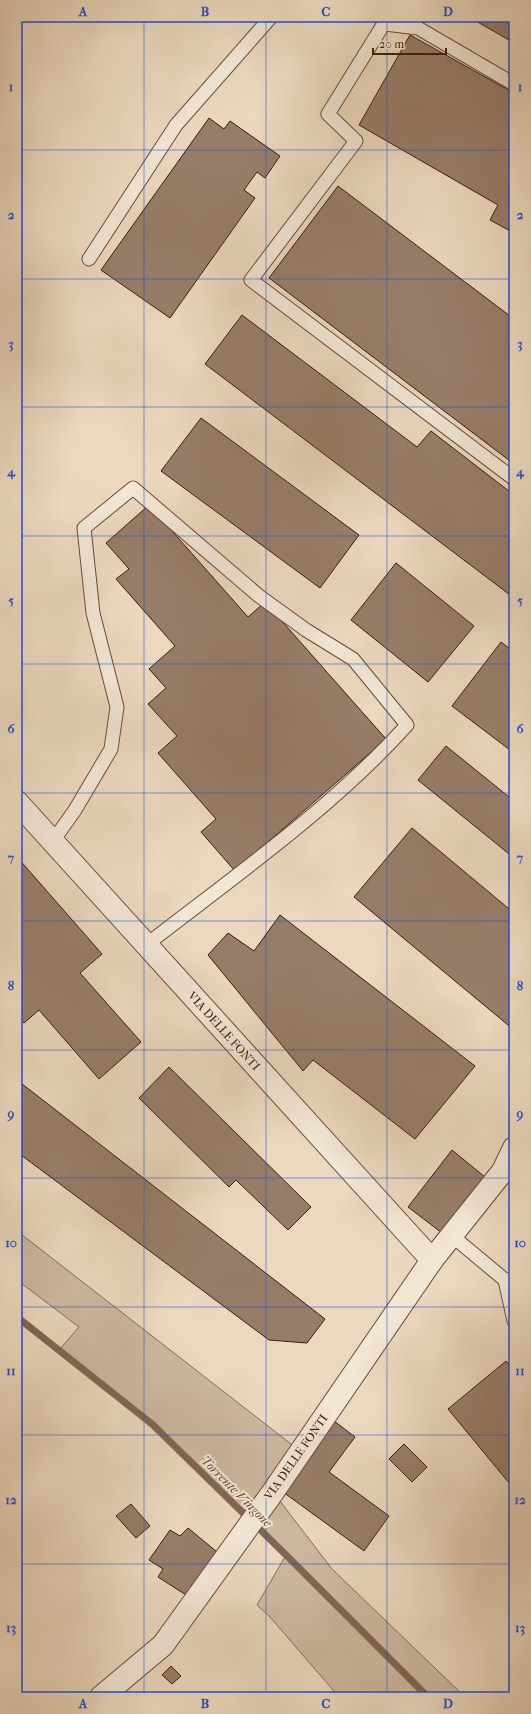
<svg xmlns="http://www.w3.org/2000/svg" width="531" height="1714" viewBox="0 0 531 1714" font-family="'IM FELL French Canon',serif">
  <rect width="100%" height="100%" fill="#ebd8be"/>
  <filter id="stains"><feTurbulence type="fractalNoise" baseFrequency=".005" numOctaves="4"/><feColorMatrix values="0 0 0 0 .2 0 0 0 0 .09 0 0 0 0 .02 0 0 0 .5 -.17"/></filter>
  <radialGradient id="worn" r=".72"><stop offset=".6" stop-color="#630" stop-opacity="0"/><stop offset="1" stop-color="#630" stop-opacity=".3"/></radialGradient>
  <!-- green -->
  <path fill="#cdb8a0" stroke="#846a56" d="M17 1231 300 1451 273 1492 332 1569 465 1697H339L270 1617 257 1605 286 1555 152 1424 59 1350 79 1327 17 1280Z"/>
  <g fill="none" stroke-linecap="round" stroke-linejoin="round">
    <!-- stream -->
    <path stroke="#816653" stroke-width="7" d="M17 1317 152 1424 286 1555 428 1697"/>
  </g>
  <!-- building -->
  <g fill="#977d69" stroke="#3b1b0d">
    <path d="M469 17H514V43Z"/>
    <path d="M410 35 514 93V233L490 220 498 205 359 125Z"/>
    <path d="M209 118 224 129 230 121 280 156 265 178 257 172 244 190 255 198 170 318 101 270Z"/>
    <path d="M338 186 514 319V464L269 278Z"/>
    <path d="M242 315 417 447 431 431 514 495V598L205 364Z"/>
    <path d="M201 418 359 535 320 588 161 471Z"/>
    <path d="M149 505 248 617 265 602 386 739 235 871 201 832 216 819 158 753 177 736 148 704 166 688 149 669 175 646 116 579 129 569 106 543Z"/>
    <path d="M396 563 474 626 428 682 351 620Z"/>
    <path d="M501 642 514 652V753L452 706Z"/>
    <path d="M446 746 514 801V858L418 780Z"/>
    <path d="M412 828 514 913V1030L354 897Z"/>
    <path d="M17 857 102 954 80 973 141 1042 99 1079 39 1010 24 1023 17 1015Z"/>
    <path d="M280 915 475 1066 415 1139 313 1060 303 1071 208 955 228 933 254 951Z"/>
    <path d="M169 1067 311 1207 288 1230 236 1180 229 1187 139 1098Z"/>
    <path d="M17 1080 325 1319 307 1343 269 1340 17 1152Z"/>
    <path d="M452 1150 485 1177 442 1233 408 1207Z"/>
    <path d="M506 1361 514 1370V1489L448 1409Z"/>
    <path d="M334 1421 355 1437 329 1472 389 1516 364 1551 283 1492Z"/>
    <path d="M404 1444 427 1467 412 1482 389 1459Z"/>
    <path d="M131 1504 150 1526 136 1538 116 1516Z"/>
    <path d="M188 1528 217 1552 186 1595 158 1577 163 1569 149 1560 170 1530 180 1536Z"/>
    <path d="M171 1666 181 1676 172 1684 162 1675Z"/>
  </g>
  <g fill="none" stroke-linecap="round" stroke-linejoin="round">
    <!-- service casing -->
    <g stroke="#674a39" stroke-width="15">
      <g id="service">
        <path d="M388 17 328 114 356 141 251 280 514 479"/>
        <path d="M385 24 418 28 514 84"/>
        <path d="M89 259 176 125 271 17"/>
        <path d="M53 841 75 810 111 749 117 707 93 613 84 528 133 488 259 596 306 630 353 659 407 725C332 808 235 876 146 945"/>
        <path d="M451 1235 505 1280 514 1279"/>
        <path d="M505 1280 514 1321"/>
      </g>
    </g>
    <!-- minor casing -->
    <g stroke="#674a39" stroke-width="24">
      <path id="minor" d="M17 802 432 1260"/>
    </g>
    <!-- tertiary casing -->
    <g stroke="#674a39" stroke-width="24">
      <path id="tertiary" d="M101 1697 163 1645 273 1492 432 1260 503 1171 514 1148"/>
    </g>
    <!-- service -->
    <use href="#service" stroke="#f2e6d5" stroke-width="13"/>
    <!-- minor -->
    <use href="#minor" stroke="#f2e6d5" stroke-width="22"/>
    <!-- tertiary -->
    <use href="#tertiary" stroke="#f2e6d5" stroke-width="22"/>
  </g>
  <!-- grid -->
  <path fill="none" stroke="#1d4ed8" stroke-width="1" stroke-opacity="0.55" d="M144 17V1697M266 17V1697M387 17V1697M17 150H514M17 279H514M17 407H514M17 536H514M17 664H514M17 793H514M17 921H514M17 1050H514M17 1178H514M17 1307H514M17 1435H514M17 1564H514"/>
  <g text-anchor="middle" stroke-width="4" stroke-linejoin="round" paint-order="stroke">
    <!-- street labels -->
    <g font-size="12" fill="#3b1b0d" stroke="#f2e6d5">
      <text transform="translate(224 1031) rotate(48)" y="4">VIA DELLE FONTI</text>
      <text transform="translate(296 1457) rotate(-55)" y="4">VIA DELLE FONTI</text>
    </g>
    <!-- water labels -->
    <g font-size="13" font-style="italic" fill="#644736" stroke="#f2e6d5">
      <text transform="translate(237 1491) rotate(45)" y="5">Torrente Vingone</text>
    </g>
  </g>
  <!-- margin -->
  <rect width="531" height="1714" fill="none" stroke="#ebd8be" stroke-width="44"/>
  <!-- scale -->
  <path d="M373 48v6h73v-6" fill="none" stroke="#3b1b0d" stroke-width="2"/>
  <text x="379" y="48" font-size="12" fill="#3b1b0d" stroke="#f2e6d5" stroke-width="3" paint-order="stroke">20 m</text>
  <rect x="22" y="22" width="487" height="1670" fill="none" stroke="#1d4ed8" stroke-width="1.5"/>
  <g font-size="13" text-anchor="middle" font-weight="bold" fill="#1d4ed8">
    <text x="83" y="16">A</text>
    <text x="205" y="16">B</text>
    <text x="326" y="16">C</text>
    <text x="448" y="16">D</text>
    <text x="11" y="91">1</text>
    <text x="520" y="91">1</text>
    <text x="11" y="219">2</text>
    <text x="520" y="219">2</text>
    <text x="11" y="348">3</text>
    <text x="520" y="348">3</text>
    <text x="11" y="476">4</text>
    <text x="520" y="476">4</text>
    <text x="11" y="605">5</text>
    <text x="520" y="605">5</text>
    <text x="11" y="733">6</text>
    <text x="520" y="733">6</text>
    <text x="11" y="862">7</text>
    <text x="520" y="862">7</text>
    <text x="11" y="990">8</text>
    <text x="520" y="990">8</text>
    <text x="11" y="1118">9</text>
    <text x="520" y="1118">9</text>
    <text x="11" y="1247">10</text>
    <text x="520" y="1247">10</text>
    <text x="11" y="1375">11</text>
    <text x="520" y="1375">11</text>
    <text x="11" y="1504">12</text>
    <text x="520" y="1504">12</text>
    <text x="11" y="1632">13</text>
    <text x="520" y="1632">13</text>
    <text x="83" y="1708">A</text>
    <text x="205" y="1708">B</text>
    <text x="326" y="1708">C</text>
    <text x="448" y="1708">D</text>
  </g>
  <rect width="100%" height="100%" filter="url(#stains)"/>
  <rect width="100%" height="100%" fill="url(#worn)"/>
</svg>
